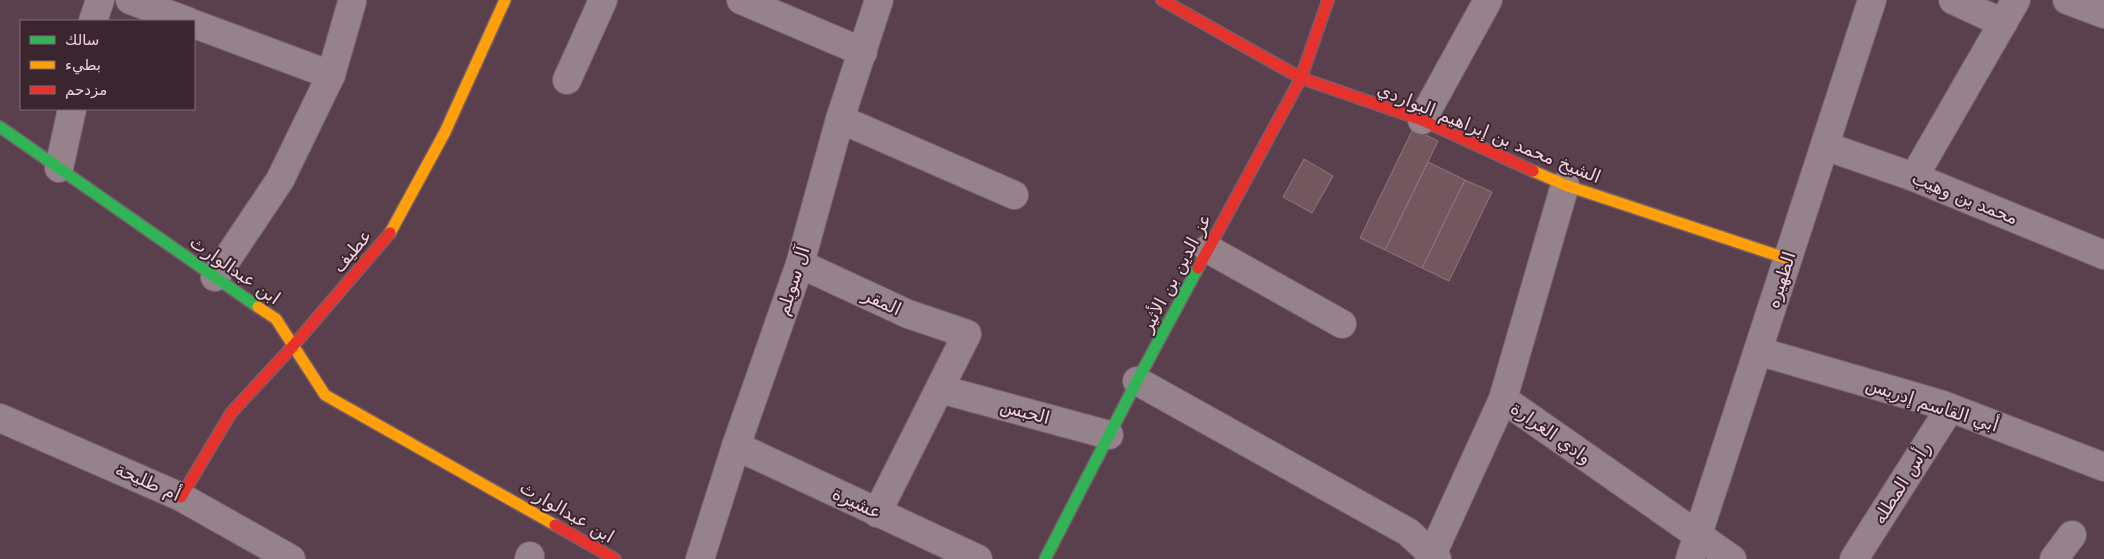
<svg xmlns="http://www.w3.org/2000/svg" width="2104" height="559" viewBox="0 0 2104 559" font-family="'DejaVu Sans',Cairo,sans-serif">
  <rect width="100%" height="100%" fill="#5a404c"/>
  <!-- building -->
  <g fill="#74565f" stroke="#8f787f">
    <path d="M1413 129 1438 141 1385 250 1360 238Z"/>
    <path d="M1304 159 1333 176 1312 213 1283 197Z"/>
    <path d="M1428 162 1465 180 1422 268 1385 250Z"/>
    <path d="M1465 180 1492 192 1449 281 1422 268Z"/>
  </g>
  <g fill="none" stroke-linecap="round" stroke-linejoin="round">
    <!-- street casing -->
    <g stroke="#775f6a" stroke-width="30">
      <g id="street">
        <path d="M130 0 187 21"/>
        <path d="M741 0 863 52"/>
        <path d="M1953 0 2003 23"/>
        <path d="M2067 0 2104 14"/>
        <path d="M93 21 100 0"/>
        <path d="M194 24 331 75"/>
        <path d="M567 80 603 0"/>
        <path d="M840 119 1014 195"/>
        <path d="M1422 120 1488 0"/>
        <path d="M1825 146 1914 177 2104 255"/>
        <path d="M59 168 72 109"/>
        <path d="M1914 177 2016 0"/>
        <path d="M1565 185 1503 399 1732 559"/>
        <path d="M1208 249 1342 324"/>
        <path d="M800 264 908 314 967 334 877 513"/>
        <path d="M215 277 280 180 331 75 352 2"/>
        <path d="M1758 351 1943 405 2104 467"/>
        <path d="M1137 381 1408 532 1437 559"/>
        <path d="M940 389 1109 435"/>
        <path d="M0 418 181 497 291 559"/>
        <path d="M736 446 978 559"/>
        <path d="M529 559 530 556"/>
        <path d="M700 559 736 446 800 264 840 119 879 0"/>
        <path d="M1430 559 1503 399"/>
        <path d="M1690 559 1872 0"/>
        <path d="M1854 559 1950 408"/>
        <path d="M2054 559 2072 535"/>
      </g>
    </g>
    <!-- fast casing -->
    <g stroke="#775f6a" stroke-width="14">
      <g id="fast">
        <path d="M0 127 258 307"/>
        <path d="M1045 559 1137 381 1198 268"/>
      </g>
    </g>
    <!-- slow casing -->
    <g stroke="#775f6a" stroke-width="14">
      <g id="slow">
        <path d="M1533 171 1565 185 1788 259"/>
        <path d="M390 233 445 132 505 0"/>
        <path d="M258 307 276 319 325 395 555 525"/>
      </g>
    </g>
    <!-- jam casing -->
    <g stroke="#775f6a" stroke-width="14">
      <g id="jam">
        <path d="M1162 0 1301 78 1422 120 1533 171"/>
        <path d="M1198 268 1301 78 1328 0"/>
        <path d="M181 497 231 413 293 346 390 233"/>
        <path d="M555 525 615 559"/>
      </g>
    </g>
    <!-- street -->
    <use href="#street" stroke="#96828b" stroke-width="28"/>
    <!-- fast -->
    <use href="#fast" stroke="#30b455" stroke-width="11"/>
    <!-- slow -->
    <use href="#slow" stroke="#ff9f0a" stroke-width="11"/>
    <!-- jam -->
    <use href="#jam" stroke="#e5322d" stroke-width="11"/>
  </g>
  <g text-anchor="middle" stroke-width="4" stroke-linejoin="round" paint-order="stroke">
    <!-- street labels -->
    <g font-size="18" fill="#efd1de" stroke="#3b252f">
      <text transform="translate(1489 133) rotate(22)" y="6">الشيخ محمد بن إبراهيم البواردي</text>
      <text transform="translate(1965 198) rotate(22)" y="6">محمد بن وهيب</text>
      <text transform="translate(352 251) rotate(-49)" y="6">عطيف</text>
      <text transform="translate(235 270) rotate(35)" y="6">ابن عبدالوارث</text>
      <text transform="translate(1176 273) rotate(-62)" y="6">عز الدين بن الأثير</text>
      <text transform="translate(1781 280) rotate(-72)" y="6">الظهيره</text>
      <text transform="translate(793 281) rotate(-72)" y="6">آل سويلم</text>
      <text transform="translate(882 302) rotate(25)" y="6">المقر</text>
      <text transform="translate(1932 405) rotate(18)" y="6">أبي القاسم إدريس</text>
      <text transform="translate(1025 412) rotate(15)" y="6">الحبس</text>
      <text transform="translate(1551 433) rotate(35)" y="6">وادي الغرارة</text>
      <text transform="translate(148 482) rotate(24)" y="6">أم طليحة</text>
      <text transform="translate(1902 483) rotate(-58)" y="6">رأس المطله</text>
      <text transform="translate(857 503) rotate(25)" y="6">عشيرة</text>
      <text transform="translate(567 512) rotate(30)" y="6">ابن عبدالوارث</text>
    </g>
  </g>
  <!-- legend -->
  <rect x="20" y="20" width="175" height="90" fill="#3b252f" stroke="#836a75"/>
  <rect x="30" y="36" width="25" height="8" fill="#30b455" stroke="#836a75"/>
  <text x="65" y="45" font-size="15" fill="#efd1de">سالك</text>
  <rect x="30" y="61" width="25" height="8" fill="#ff9f0a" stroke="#836a75"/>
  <text x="65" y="70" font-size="15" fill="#efd1de">بطيء</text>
  <rect x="30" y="86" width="25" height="8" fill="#e5322d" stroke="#836a75"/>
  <text x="65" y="95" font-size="15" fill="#efd1de">مزدحم</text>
</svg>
